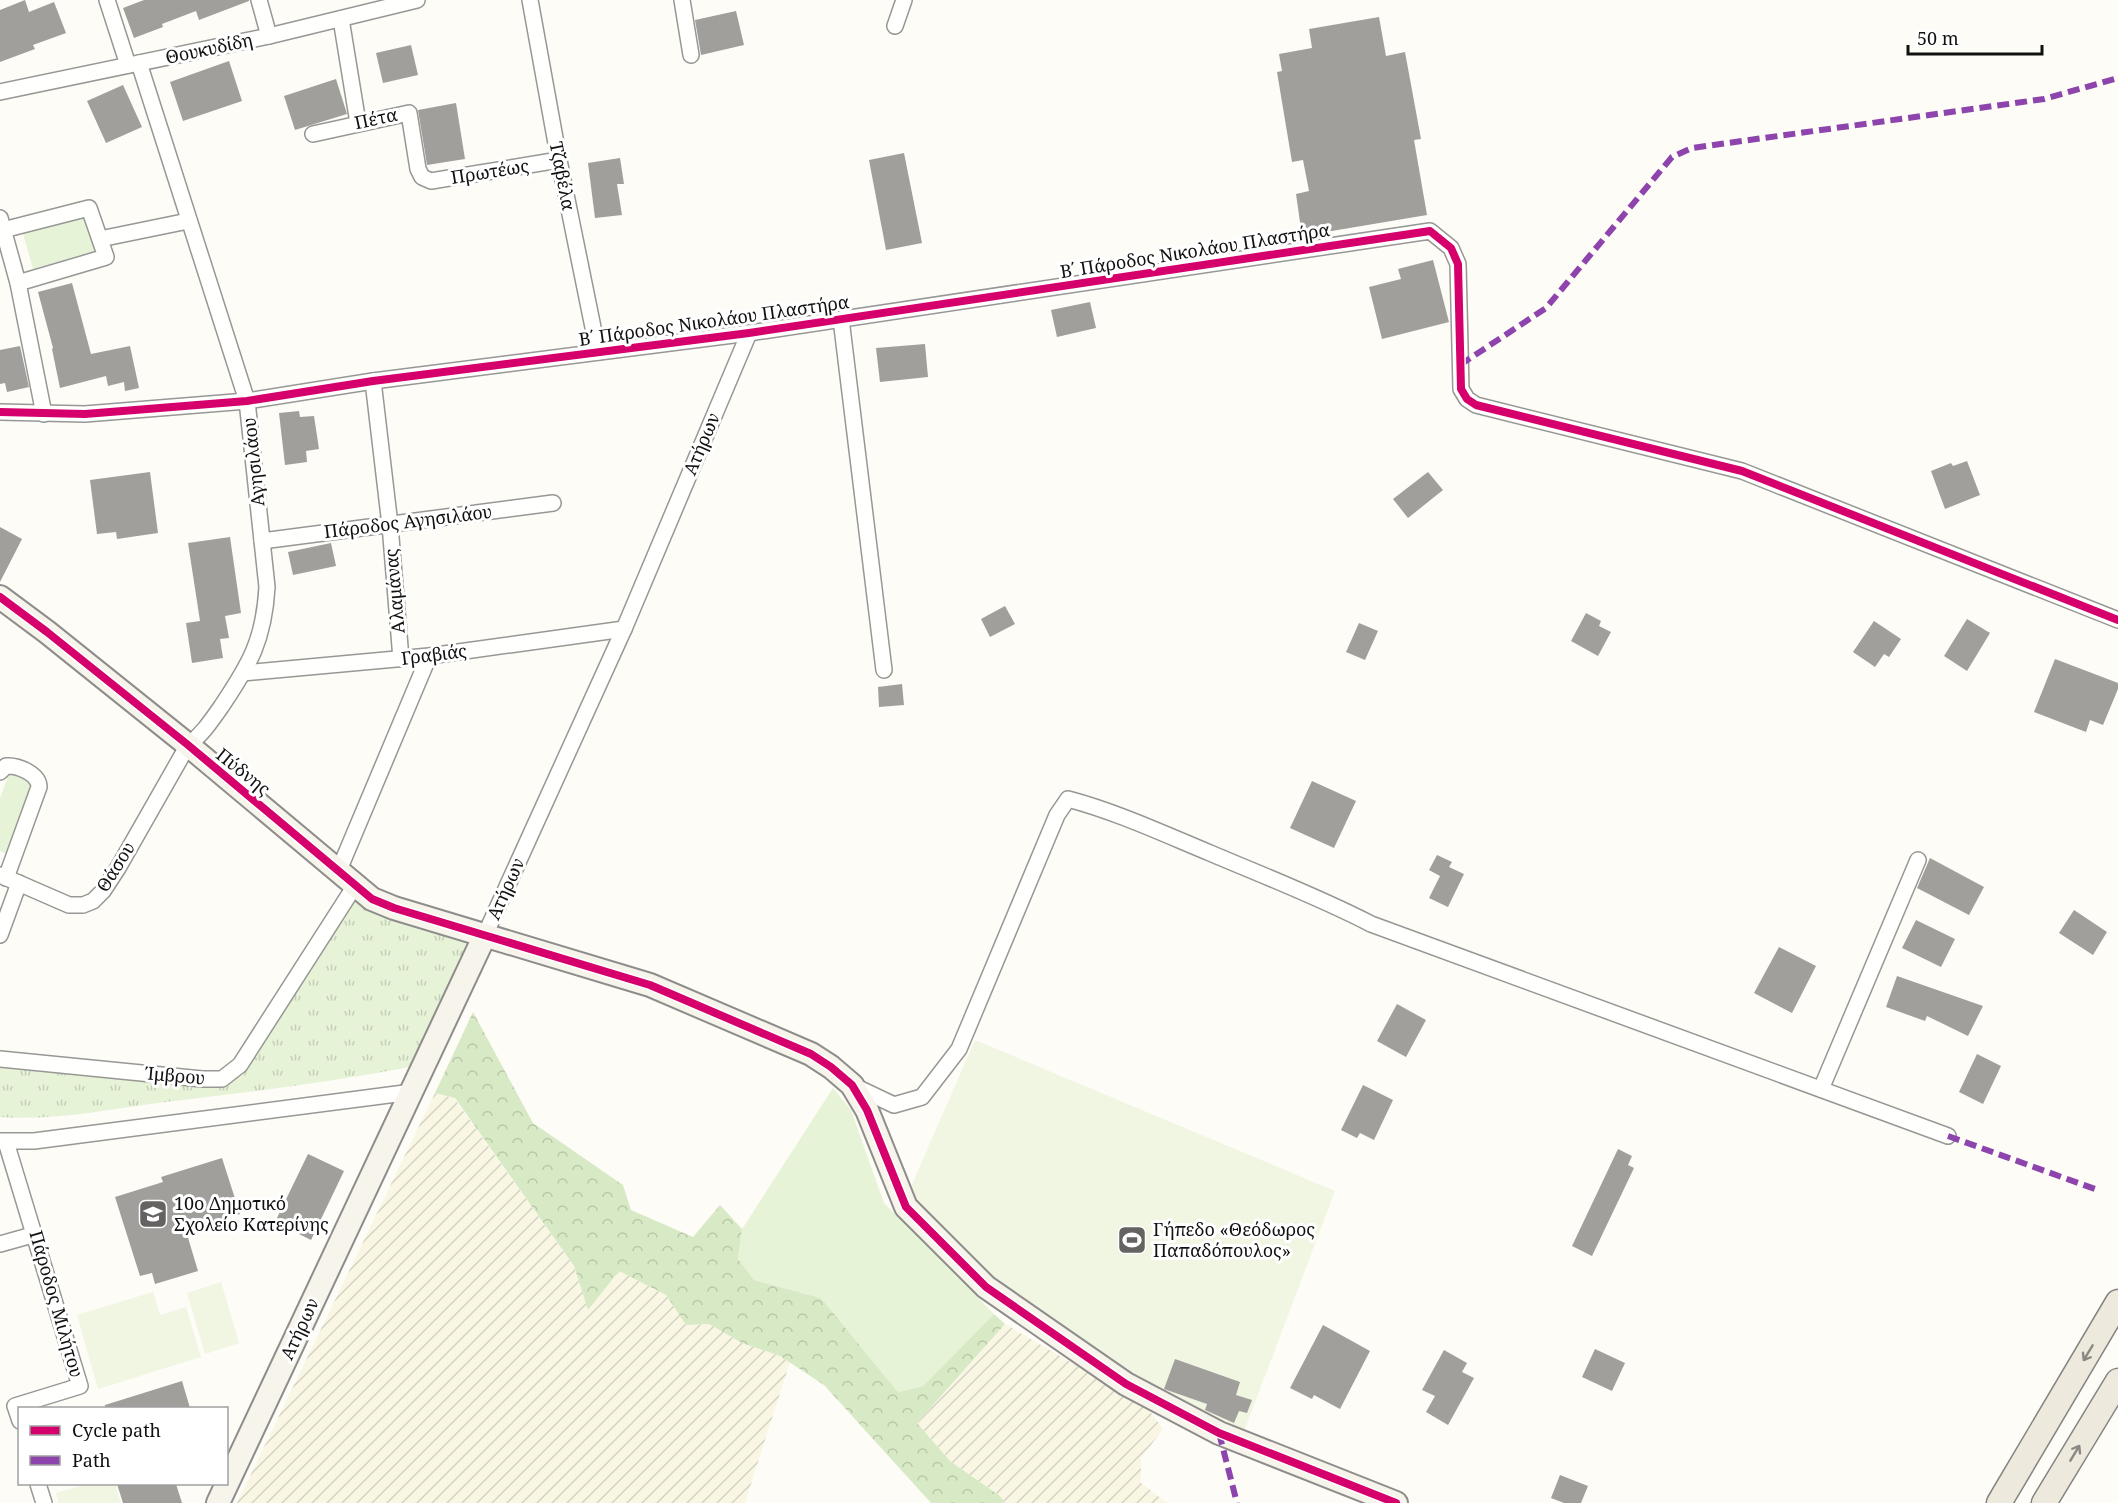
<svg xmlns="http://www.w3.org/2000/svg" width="2118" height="1503" viewBox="0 0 2118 1503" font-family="'Noto Serif',serif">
  <defs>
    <pattern id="farmland-furrows" width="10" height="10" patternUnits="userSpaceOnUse" patternTransform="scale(1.5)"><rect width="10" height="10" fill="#f9f7e4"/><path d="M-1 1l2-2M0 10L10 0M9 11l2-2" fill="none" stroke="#d4d3c3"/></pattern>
    <pattern id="forest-crowns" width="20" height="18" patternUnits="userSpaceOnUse" patternTransform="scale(1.5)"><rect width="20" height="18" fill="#d8eac5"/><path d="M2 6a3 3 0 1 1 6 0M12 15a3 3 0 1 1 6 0" fill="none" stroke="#b8c8a8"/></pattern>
    <pattern id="park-tufts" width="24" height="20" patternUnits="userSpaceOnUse" patternTransform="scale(1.5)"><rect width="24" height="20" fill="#e7f3d7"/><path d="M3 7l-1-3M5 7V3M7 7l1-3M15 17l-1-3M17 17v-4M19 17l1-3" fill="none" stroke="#c5cfb8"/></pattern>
  </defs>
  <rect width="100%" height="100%" fill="#fdfcf7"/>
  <!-- farmland -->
  <g fill="url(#farmland-furrows)">
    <path d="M435 1093 454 1098 574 1266 588 1309 619 1271 666 1295 686 1325 709 1324 742 1343 780 1356 790 1362 745 1503H237Z"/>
    <path d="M1005 1324 1146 1406 1163 1429 1141 1458V1483L1167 1503H1005L1000 1496 950 1461 917 1423Z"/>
  </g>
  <!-- grass -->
  <g fill="#e7f3d7">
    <path d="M96 211 106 248 33 269 22 230Z"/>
    <path d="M12 766 39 779 9 855 0 851V798Z"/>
    <path d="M833 1088 851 1110 884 1203 994 1314 923 1386 898 1392 821 1298 754 1280 738 1259 742 1229Z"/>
  </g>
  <!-- forest -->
  <path fill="url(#forest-crowns)" d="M473 1012 533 1123 623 1185 631 1210 693 1237 720 1205 742 1229 738 1259 754 1280 821 1298 898 1392 923 1386 994 1314 1005 1324 917 1423 950 1461 1000 1496 1005 1503H931L824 1385 780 1356 742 1343 709 1324 686 1325 666 1295 619 1271 588 1310 574 1266 455 1098 435 1093Z"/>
  <!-- park -->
  <path fill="url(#park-tufts)" d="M355 894 466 935 470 943 410 1067C327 1083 243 1093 158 1103 106 1110 52 1121 0 1117V1060L228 1081 242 1076Z"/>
  <!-- pitch -->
  <g fill="#f0f6e1">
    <path d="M975 1040 1335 1191 1243 1434 1150 1387 991 1284 907 1196Z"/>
    <path d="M221 1282 239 1343 205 1354 187 1293Z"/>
    <path d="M153 1292 160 1315 186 1307 201 1357 98 1389 77 1315Z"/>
    <path d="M87 1484H115L121 1503H59L56 1493Z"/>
  </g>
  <!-- building -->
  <g fill="#a19f9c">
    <path d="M25 0 29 12 54 2 66 33 33 45 35 49 0 62V10Z"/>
    <path d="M144 0H249V1L199 20 196 11 162 24 163 27 134 38 123 8Z"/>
    <path d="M736 11 744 45 701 55 695 20Z"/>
    <path d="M1379 17 1386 56 1405 52 1421 139 1414 140 1427 215 1302 236 1296 194 1309 191 1303 160 1292 162 1277 72 1282 71 1279 54 1312 48 1309 29Z"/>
    <path d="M411 45 418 75 383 83 376 53Z"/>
    <path d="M229 61 242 101 183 121 170 82Z"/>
    <path d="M336 79 347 114 295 130 284 96Z"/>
    <path d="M123 85 142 127 106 143 87 101Z"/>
    <path d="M456 103 465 159 427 165 418 110Z"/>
    <path d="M904 153 922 243 886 250 869 160Z"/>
    <path d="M620 158 624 184H617L622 215 595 218 588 163Z"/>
    <path d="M1433 260 1449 322 1382 339 1369 287 1401 279 1398 269Z"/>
    <path d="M72 283 91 354 130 346 139 388 125 391 124 382 108 386 106 376 60 388 52 349 53 348 38 292Z"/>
    <path d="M1090 302 1096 328 1057 337 1051 310Z"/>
    <path d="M925 344 928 377 880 382 876 348Z"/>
    <path d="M20 346 29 387 7 392 5 383 0 384V350Z"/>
    <path d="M299 411 300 417 314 416 319 449 306 451 307 462 285 465 279 413Z"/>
    <path d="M1967 461 1980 495 1945 509 1931 471 1951 463 1953 466Z"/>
    <path d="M150 472 158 533 117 539 116 532 97 534 90 480Z"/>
    <path d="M1428 472 1443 490 1408 518 1393 499Z"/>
    <path d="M0 527 22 539 0 582Z"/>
    <path d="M230 537 241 613 225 616 229 638 220 639 223 658 192 663 186 623 200 621 188 543Z"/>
    <path d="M331 543 336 566 293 575 288 552Z"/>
    <path d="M1005 606 1015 624 990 637 981 619Z"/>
    <path d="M1586 613 1601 621 1599 626 1611 632 1598 656 1571 641Z"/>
    <path d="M1967 619 1990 633 1967 671 1944 656Z"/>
    <path d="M1874 621 1901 639 1889 657 1884 654 1875 667 1853 652Z"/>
    <path d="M1359 623 1378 631 1365 660 1346 652Z"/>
    <path d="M2055 659 2118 683V689L2103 725 2090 720 2086 732 2034 712Z"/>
    <path d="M902 684 904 705 879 707 878 687Z"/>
    <path d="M1312 781 1356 801 1334 848 1290 828Z"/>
    <path d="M1437 855 1452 862 1449 867 1464 874 1448 907 1429 898 1440 876 1429 870Z"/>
    <path d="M1930 858 1984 887 1969 915 1917 888Z"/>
    <path d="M2074 910 2107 932 2093 955 2059 933Z"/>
    <path d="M1916 920 1955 939 1941 967 1902 948Z"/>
    <path d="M1779 947 1816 966 1792 1013 1754 993Z"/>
    <path d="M1897 976 1983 1006 1968 1036 1927 1016 1925 1021 1886 1007Z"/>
    <path d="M1397 1004 1426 1020 1406 1057 1377 1041Z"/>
    <path d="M1977 1054 2001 1066 1983 1104 1959 1092Z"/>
    <path d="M1363 1085 1393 1100 1374 1140 1360 1133 1357 1138 1341 1130Z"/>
    <path d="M1618 1149 1632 1156 1628 1165 1634 1168 1592 1256 1572 1246Z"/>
    <path d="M308 1154 344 1171 311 1240 275 1222Z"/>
    <path d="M222 1158 240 1214 186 1231 198 1271 155 1284 152 1273 140 1276 115 1197 163 1182 161 1177Z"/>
    <path d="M1323 1325 1370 1351 1340 1409 1314 1395 1312 1399 1290 1388Z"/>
    <path d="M1595 1349 1625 1363 1612 1391 1582 1377Z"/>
    <path d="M1444 1350 1467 1363 1462 1372 1474 1378 1448 1425 1426 1412 1435 1396 1422 1390Z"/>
    <path d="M1175 1359 1240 1382 1236 1395 1252 1400 1247 1413 1239 1411 1234 1423 1205 1410 1207 1404 1164 1389Z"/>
    <path d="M182 1381 190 1408H105V1405Z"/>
    <path d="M1560 1475 1588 1486 1581 1503H1564L1551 1498Z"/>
    <path d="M117 1484H176L182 1503H123Z"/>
  </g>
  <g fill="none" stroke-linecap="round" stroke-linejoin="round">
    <!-- street casing -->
    <g stroke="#979795" stroke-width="18">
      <g id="street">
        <path d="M107 0 128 65"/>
        <path d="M259 0 269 36"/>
        <path d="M530 0 559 160 598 352"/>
        <path d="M682 0 691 55"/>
        <path d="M341 19 358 123"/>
        <path d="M895 26 904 0"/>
        <path d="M0 92 269 36 417 0"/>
        <path d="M313 134 409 113 418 169 422 177 431 181 559 160"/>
        <path d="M0 218 18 283 44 414"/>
        <path d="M3 230 89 208 106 257 18 283"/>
        <path d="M100 239 188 221"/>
        <path d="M841 319 884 670"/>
        <path d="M373 381 390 525 401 659"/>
        <path d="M0 412 85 414 247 401 373 381 749 333 1430 231 1451 248 1458 264 1461 389 1467 399 1476 405 1742 471 2118 620"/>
        <path d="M262 541 553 503"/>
        <path d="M243 673 429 656 624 629"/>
        <path d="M0 772 6 766C18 765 39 774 39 787L6 878"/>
        <path d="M339 870 429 656"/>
        <path d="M0 875 69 905H83L93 901 103 891 118 868 188 745C202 735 211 721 221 707 250 664 264 640 267 587L247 401 139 63"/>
        <path d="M0 935 19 883"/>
        <path d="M485 935 624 629 749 333"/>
        <path d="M0 1059 202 1079H222L240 1065 356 884"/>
        <path d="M852 1085 894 1105 922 1097 959 1049 1057 815 1068 799C1117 812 1164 834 1210 853 1264 876 1319 897 1371 924L1948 1136"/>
        <path d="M1821 1089 1918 860"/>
        <path d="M0 1141H34L412 1092"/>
        <path d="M6 1142 80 1386 15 1406 20 1421"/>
        <path d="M0 1244 36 1234"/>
        <path d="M38 1484 44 1503"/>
      </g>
    </g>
    <!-- secondary casing -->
    <g stroke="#8e8d8b" stroke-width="26">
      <g id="secondary">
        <path d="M0 597 47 632 188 745 372 899 394 908 650 985 811 1054 831 1067 852 1085 867 1110 906 1207 986 1287 1126 1384 1219 1433 1396 1503"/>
        <path d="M218 1503 485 935"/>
      </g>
    </g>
    <!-- primary casing -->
    <g stroke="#858482" stroke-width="27">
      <g id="primary">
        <path d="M1999 1503 2118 1302"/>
        <path d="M2044 1503 2118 1381"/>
      </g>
    </g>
    <!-- street -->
    <use href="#street" stroke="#fffffe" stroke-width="15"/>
    <!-- secondary -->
    <use href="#secondary" stroke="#f6f4eb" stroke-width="22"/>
    <!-- primary -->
    <use href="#primary" stroke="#ede9dc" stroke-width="24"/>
    <!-- quiet -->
    <g stroke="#8e44ad" stroke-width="6" stroke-dasharray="12 6" stroke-linecap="butt">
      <path d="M1460 365 1546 308 1672 157 1692 148 2044 99 2118 78"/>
      <path d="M1948 1136 2095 1189"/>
      <path d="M1219 1433 1237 1503"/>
    </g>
    <!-- cycleway casing -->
    <g stroke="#fff" stroke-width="11">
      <g id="cycleway">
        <path d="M0 412 85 414 247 401 373 381 749 333 1430 231 1451 248 1458 264 1461 389 1467 399 1476 405 1742 471 2118 620"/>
        <path d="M0 597 47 632 188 745 372 899 394 908 650 985 811 1054 831 1067 852 1085 867 1110 906 1207 986 1287 1126 1384 1219 1433 1396 1503"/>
      </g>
    </g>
    <!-- cycleway -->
    <use href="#cycleway" stroke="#d6006c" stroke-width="8"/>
  </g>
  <!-- one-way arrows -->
  <defs><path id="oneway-shaft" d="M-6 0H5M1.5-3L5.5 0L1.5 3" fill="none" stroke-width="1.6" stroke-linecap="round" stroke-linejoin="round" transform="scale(1.5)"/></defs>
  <g stroke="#8a8881">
    <use href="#oneway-shaft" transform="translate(2088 1353) rotate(121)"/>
    <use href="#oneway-shaft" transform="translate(2075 1453) rotate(-59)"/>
  </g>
  <!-- icons -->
  <defs>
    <g id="school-square" transform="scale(1.5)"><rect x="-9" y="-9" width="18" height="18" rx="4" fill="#646362" stroke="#fff"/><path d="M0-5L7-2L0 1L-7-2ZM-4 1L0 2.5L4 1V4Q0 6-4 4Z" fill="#fff"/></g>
    <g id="stadium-square" transform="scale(1.5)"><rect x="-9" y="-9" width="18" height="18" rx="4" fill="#646362" stroke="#fff"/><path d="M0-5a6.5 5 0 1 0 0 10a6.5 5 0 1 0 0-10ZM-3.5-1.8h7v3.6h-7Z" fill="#fff"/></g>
  </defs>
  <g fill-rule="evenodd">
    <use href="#school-square" x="153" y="1214"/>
    <use href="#stadium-square" x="1132" y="1240"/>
  </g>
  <g text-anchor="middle" stroke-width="6" stroke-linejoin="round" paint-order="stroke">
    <!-- street labels -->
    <g font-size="18" fill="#111" stroke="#fff">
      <text transform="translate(209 49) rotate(-12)" y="6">Θουκυδίδη</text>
      <text transform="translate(376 119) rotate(-12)" y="6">Πέτα</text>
      <text transform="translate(490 172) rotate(-9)" y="6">Πρωτέως</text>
      <text transform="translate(562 176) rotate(79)" y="6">Τζαβέλα</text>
      <text transform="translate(1195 251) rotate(-9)" y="6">Β΄ Πάροδος Νικολάου Πλαστήρα</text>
      <text transform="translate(714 321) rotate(-8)" y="6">Β΄ Πάροδος Νικολάου Πλαστήρα</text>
      <text transform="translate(702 444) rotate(-67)" y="6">Ατήρων</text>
      <text transform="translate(254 462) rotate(-96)" y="6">Αγησιλάου</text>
      <text transform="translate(408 522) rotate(-7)" y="6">Πάροδος Αγησιλάου</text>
      <text transform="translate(395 591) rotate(-95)" y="6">Αλαμάνας</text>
      <text transform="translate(434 655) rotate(-7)" y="6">Γραβιάς</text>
      <text transform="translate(243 772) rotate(39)" y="6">Πύδνης</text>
      <text transform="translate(116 867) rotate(-58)" y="6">Θάσου</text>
      <text transform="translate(506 889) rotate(-66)" y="6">Ατήρων</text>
      <text transform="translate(175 1076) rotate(5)" y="6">Ίμβρου</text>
      <text transform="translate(56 1304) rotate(74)" y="6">Πάροδος Μιλήτου</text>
      <text transform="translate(300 1329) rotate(-65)" y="6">Ατήρων</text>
    </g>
    <!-- poi labels -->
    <g font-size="18" fill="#111" stroke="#fff" text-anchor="start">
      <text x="174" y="1210">10ο Δημοτικό<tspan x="174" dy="21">Σχολείο Κατερίνης</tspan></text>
      <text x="1153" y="1236">Γήπεδο «Θεόδωρος<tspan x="1153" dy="21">Παπαδόπουλος»</tspan></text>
    </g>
  </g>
  <!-- legend -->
  <rect x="18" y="1407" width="210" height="78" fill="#ffffff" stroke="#a0a0a0" stroke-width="1.5"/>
  <rect x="30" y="1426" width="30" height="9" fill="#d6006c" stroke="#a0a0a0" stroke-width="1.5"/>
  <text x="72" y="1437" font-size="18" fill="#111111">Cycle path</text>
  <rect x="30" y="1456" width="30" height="9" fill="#8e44ad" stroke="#a0a0a0" stroke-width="1.5"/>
  <text x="72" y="1467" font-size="18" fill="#111111">Path</text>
  <!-- scale -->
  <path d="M1908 45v9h134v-9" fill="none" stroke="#111111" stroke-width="3"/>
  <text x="1917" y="45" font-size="18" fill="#111111" stroke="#ffffff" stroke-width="4.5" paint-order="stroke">50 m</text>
</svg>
